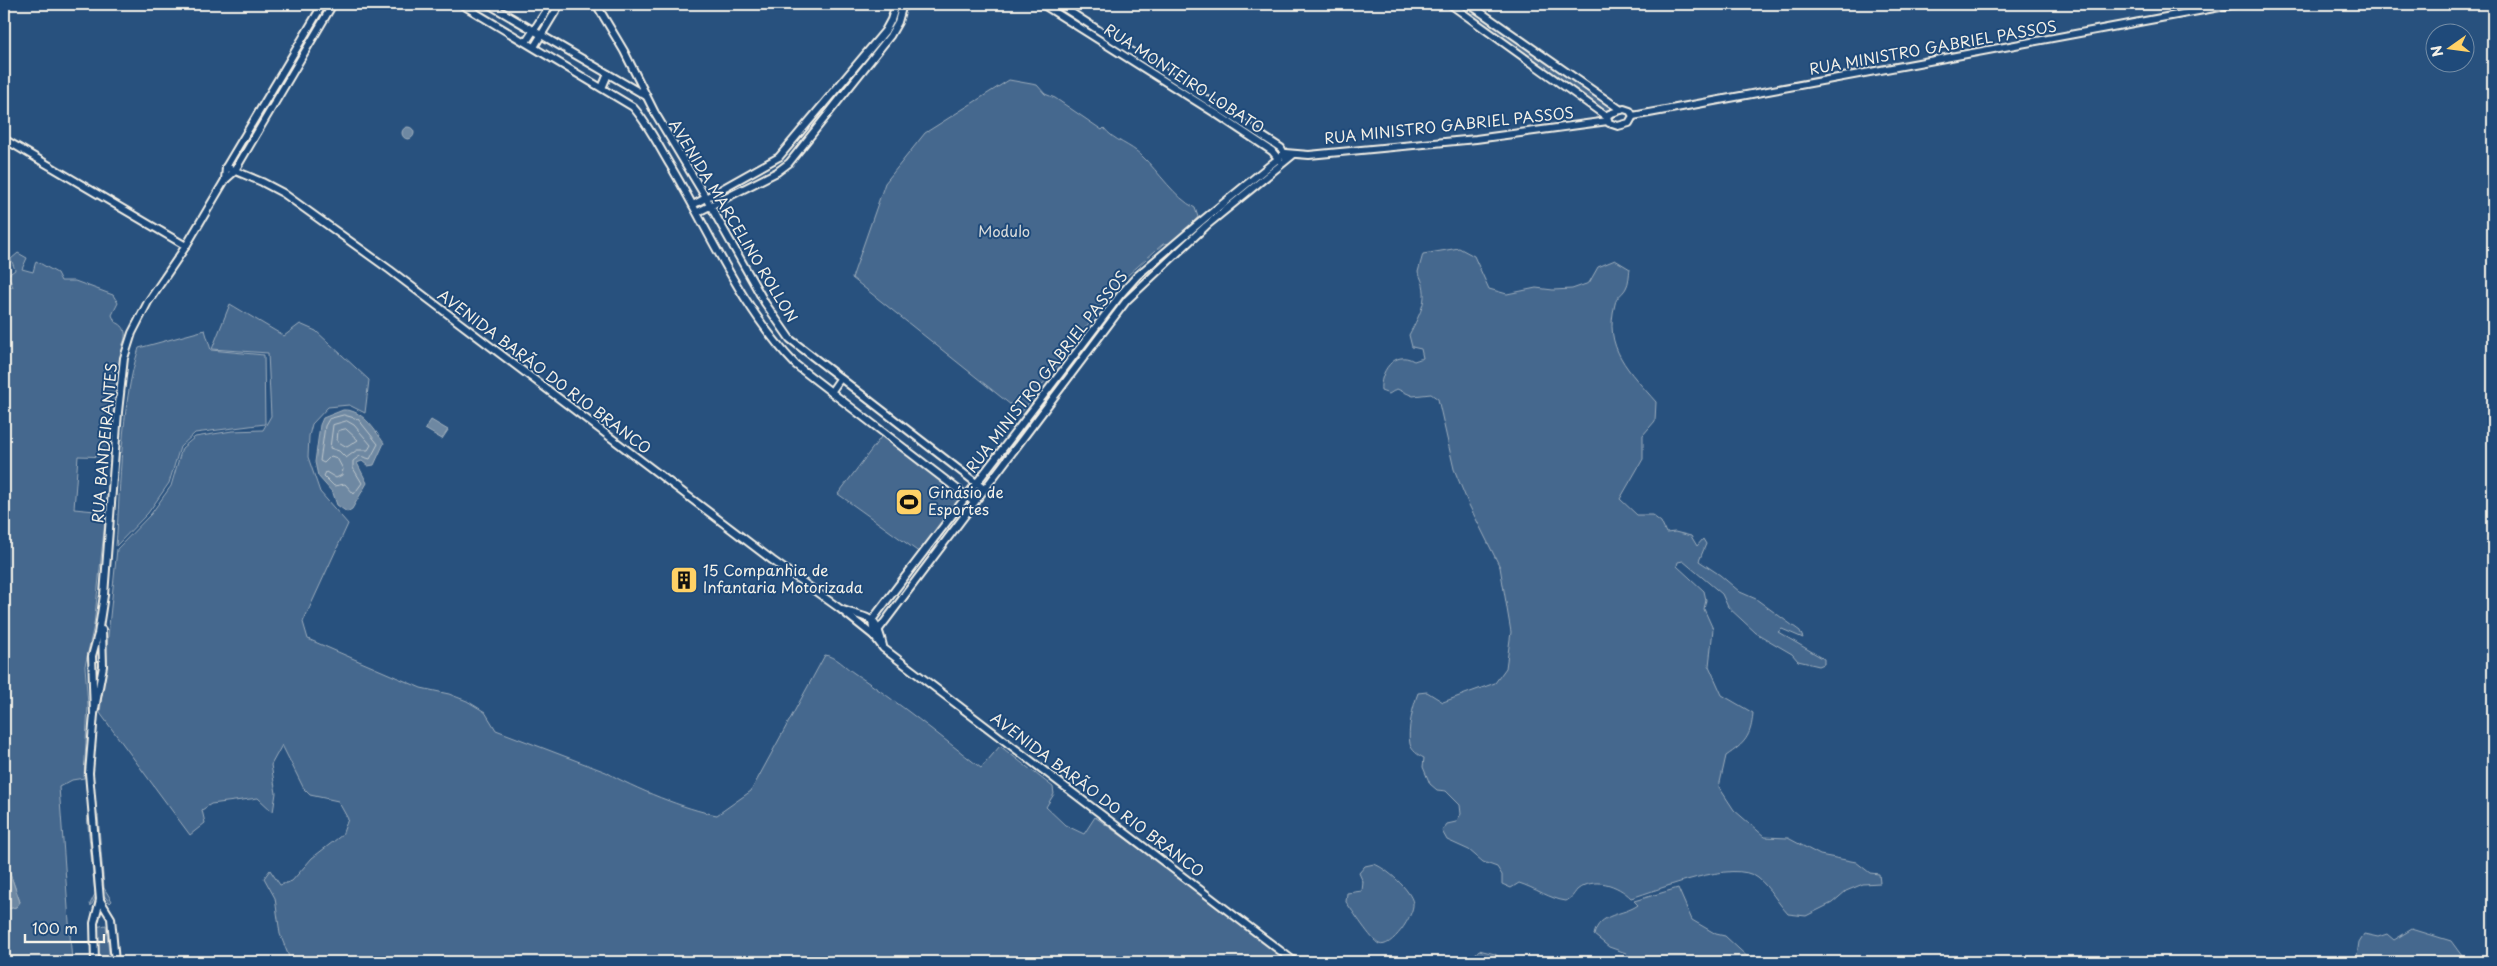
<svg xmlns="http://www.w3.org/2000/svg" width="2497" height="966" viewBox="0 0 2497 966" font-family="'Playpen Sans',sans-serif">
  <rect width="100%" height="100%" fill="#28517e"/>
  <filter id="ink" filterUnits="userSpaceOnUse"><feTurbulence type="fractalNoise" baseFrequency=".02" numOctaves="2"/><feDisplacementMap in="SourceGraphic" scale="10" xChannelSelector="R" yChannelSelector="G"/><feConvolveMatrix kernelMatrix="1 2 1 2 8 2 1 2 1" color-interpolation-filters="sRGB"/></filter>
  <g filter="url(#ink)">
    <!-- green -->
    <g fill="#45688e" stroke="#9cacbb">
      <path d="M1475 12 1613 109 1607 112 1472 16Z"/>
      <path d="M1009 80 1037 85 1045 94 1055 98 1102 130 1104 128C1114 141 1130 144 1142 156 1159 172 1175 198 1195 208L1198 217 1172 243 1163 244 1119 283 1021 413 852 278 885 183 925 133Z"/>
      <path d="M1459 248 1474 256 1489 289 1507 294 1536 288 1553 290 1572 289 1589 283 1598 267 1615 260 1630 269C1629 275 1629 283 1626 288 1623 294 1616 297 1615 304 1603 348 1629 371 1656 402L1655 421 1643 435V459L1620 499 1637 515H1652L1661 522 1666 533 1675 532 1691 536 1697 546 1703 539 1706 544 1699 561 1720 575 1740 592 1756 599 1800 631 1803 638 1782 629 1778 632 1824 659V664L1819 666 1798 661 1792 654 1756 633 1728 607 1722 594 1683 561 1678 562 1677 566 1704 591 1706 600 1704 609 1713 629 1709 666 1722 695 1753 713C1751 737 1745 743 1726 756L1719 787 1734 810 1765 837 1788 838 1820 855 1856 862 1870 873 1879 874 1880 883 1863 884 1846 891 1832 903 1806 916 1788 914C1778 903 1769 887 1758 878 1734 858 1659 890 1631 898 1618 885 1594 876 1577 890 1573 895 1572 898 1566 901 1550 899 1535 888 1519 883L1511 888 1502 884V875L1497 867 1483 862 1469 850 1447 840 1442 831 1447 824 1456 822 1461 814 1460 805 1446 791 1437 790 1430 784 1423 767 1424 758C1418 755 1412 751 1410 744 1407 731 1413 706 1418 693L1427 692 1443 702 1495 683 1506 668 1511 632 1500 567 1468 503 1454 469 1438 399 1431 394 1413 396 1397 389 1389 394 1381 391C1379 373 1394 349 1414 361L1423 358 1421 349 1412 347 1409 335C1421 312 1431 296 1418 272L1423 254Z"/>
      <path d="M18 253 27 258 22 269 33 272 36 261 57 273 61 281H75L113 295 118 303 112 315 115 322C127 326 127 336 122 346L125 347 111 457 78 456 74 509 106 512 94 625 85 666 88 705 84 778 72 780 59 787 72 962H4V910L16 907 20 902 4 856V286L13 287 8 275 15 270 11 259Z"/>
      <path d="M230 304 284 336 300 324 316 331 369 380 365 413 349 405 328 407 312 424 309 436 308 457 320 492 348 524 303 622 308 639 421 688 449 694 467 701 485 712 496 730 606 772C633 788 687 810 717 815L751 791 825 655C836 656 845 667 854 673 898 702 939 735 981 768L1000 746 1053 787 1054 794 1046 807 1065 825 1084 834 1095 817 1208 898 1291 962H291L280 934 275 898 264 878 270 870 280 885 292 881 312 858 342 835 348 819 338 801 310 795 304 789 282 745 271 765 276 793 273 812 258 798 211 804 202 810 205 823 190 835 100 713 117 549 151 514 171 486 182 448 195 437 232 431 263 430 271 416 268 353 212 349Z"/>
      <path d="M205 330 211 350 264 355 265 424 195 433 180 447 169 483 148 513 116 546C121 484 120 407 139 348Z"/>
      <path d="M884 433 961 497 920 553 838 494Z"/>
      <path d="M98 815 104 888 112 901 110 903 102 893 95 816Z"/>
      <path d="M87 816H90L97 894 91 906 90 904 95 894Z"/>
      <path d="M1374 864C1386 868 1411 890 1413 903 1415 914 1391 950 1379 944 1372 941 1352 910 1346 902L1347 893 1362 891 1363 882 1359 873 1365 866Z"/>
      <path d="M1678 888 1692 920 1716 934 1725 936 1753 962H1630L1626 953 1609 947 1594 935C1599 912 1623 916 1638 905L1634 901Z"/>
      <path d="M106 925 110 962H98L95 927Z"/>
      <path d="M2412 929 2451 941 2462 956 2463 962H2356L2359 942 2364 934 2378 937 2387 934 2394 940Z"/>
      <path d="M1479 950 1495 954 1505 962H1468Z"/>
    </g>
    <!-- water -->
    <g fill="#6e88a2" stroke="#a4b2be">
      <circle cx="408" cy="133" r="6"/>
      <path d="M343 410C362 409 374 429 384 443L374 465 368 466 362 461 357 463 367 483 352 509 347 512 337 505 333 493 318 476 315 462 320 425 323 418Z"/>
      <path d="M431 420 448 430 442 439 425 429Z"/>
      <path d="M4 856 20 902 16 907 4 910Z"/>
    </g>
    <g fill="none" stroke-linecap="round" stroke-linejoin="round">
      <!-- shore -->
      <g stroke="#bec7cc" stroke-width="1">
        <path d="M344 415 358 419 378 444 370 459 360 456 353 461V468L362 483 354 494 345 484 334 486 324 476 326 472 336 478 342 475 343 469 337 458 331 456 324 463 320 461 325 426 329 419Z"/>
        <path d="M347 421 354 425 371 445 368 450H357L346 458 339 451 330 448 333 425Z"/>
        <path d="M346 429 358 440 347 447 337 441 338 431Z"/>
      </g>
      <!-- secondary casing -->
      <g stroke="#f4f1e8" stroke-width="10">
        <g id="secondary">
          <path d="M461 4 633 107C648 124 658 145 670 165 710 232 741 308 796 365L974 502"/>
          <path d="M488 4 646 96"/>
          <path d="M596 4 624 51 655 113 706 198 765 303 790 339 984 489"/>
          <path d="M1042 4 1218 115 1272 151 1280 161"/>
          <path d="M1058 4 1281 148 1286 157"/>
          <path d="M1450 4 1607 117"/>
          <path d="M1469 4 1621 110"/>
          <path d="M526 42 551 4"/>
          <path d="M534 47 560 4"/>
          <path d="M602 88 608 74"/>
          <path d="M1624 109 1630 111 1633 116 1629 123 1618 126 1609 123 1607 117 1609 114Z"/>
          <path d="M1633 116 2236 4"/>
          <path d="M4 139 186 246"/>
          <path d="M226 167 262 182 283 193 390 270 772 560 839 608 874 636 883 648 1295 962"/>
          <path d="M225 180 226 167 323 4"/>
          <path d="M693 205 779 157 885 31 891 20 896 4"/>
          <path d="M698 212 777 172 789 163 890 36 898 22 903 4"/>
          <path d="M831 392 840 379"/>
          <path d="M843 610C872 620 876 615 883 646"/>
          <path d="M874 636 872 620 1121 294 1137 276 1204 219 1285 153 1309 155 1476 139 1608 121"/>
          <path d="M874 636 1127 300 1206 226 1293 155"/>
          <path d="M94 714 92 656 98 634 104 595 118 412 124 358 132 333 148 302 186 246 225 180 234 172 333 4"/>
          <path d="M100 900 111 918 115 962"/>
          <path d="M95 962 94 923 100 900 89 773 94 714 103 666 102 630"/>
        </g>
      </g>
      <!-- secondary -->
      <use href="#secondary" stroke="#1f4a7a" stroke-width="6"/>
    </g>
  </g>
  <!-- icons -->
  <defs>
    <g id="stadium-square" transform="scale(1.4375)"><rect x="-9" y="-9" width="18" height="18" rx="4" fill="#ffd166" stroke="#1f4a7a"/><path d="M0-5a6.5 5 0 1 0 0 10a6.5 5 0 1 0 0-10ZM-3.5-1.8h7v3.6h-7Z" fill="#111"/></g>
    <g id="building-square" transform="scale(1.4375)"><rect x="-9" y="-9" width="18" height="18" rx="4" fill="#ffd166" stroke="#1f4a7a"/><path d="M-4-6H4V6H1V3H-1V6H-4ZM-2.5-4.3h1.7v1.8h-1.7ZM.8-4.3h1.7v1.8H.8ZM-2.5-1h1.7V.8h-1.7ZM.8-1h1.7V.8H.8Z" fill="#111"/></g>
  </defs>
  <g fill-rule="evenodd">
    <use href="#stadium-square" x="909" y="502"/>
    <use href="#building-square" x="684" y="580"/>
  </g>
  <g text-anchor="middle" stroke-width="4" stroke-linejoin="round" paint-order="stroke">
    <!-- street labels -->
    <g font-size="15" fill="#f4f1e8" stroke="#1f4a7a">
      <text transform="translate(1933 48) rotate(-10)" y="5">RUA MINISTRO GABRIEL PASSOS</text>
      <text transform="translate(1184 79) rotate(33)" y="5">RUA MONTEIRO LOBATO</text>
      <text transform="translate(1449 126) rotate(-6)" y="5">RUA MINISTRO GABRIEL PASSOS</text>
      <text transform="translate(733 221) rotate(59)" y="5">AVENIDA MARCELINO ROLLON</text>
      <text transform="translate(544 372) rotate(37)" y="5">AVENIDA BARÃO DO RIO BRANCO</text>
      <text transform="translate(1047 372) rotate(-52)" y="5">RUA MINISTRO GABRIEL PASSOS</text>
      <text transform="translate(105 443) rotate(-85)" y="5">RUA BANDEIRANTES</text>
      <text transform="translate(1097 795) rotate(37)" y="5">AVENIDA BARÃO DO RIO BRANCO</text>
    </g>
    <!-- park labels -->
    <g font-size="15" fill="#dadcda" stroke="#1f4a7a">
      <text x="1004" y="237">Modulo</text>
    </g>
    <!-- poi labels -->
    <g font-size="15" fill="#f4f1e8" stroke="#1f4a7a" text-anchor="start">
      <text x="928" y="498">Ginásio de<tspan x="928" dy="17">Esportes</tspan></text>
      <text x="703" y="576">15 Companhia de<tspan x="703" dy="17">Infantaria Motorizada</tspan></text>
    </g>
  </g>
  <!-- margin -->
  <rect width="2497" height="966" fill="none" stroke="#1f4a7a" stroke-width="20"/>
  <rect x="10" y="10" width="2477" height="946" fill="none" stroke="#f4f1e8" stroke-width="2" filter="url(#ink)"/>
  <!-- north arrow -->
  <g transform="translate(2450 48) rotate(256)"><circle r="24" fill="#1f4a7a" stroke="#748da6"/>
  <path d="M0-4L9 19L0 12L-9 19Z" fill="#ffd166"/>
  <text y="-8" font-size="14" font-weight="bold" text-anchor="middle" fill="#f4f1e8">N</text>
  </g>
  <!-- scale -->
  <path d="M25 934v8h79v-8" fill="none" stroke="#f4f1e8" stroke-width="2.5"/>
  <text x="32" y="934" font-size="15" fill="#f4f1e8" stroke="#1f4a7a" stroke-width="4" paint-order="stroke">100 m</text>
</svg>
